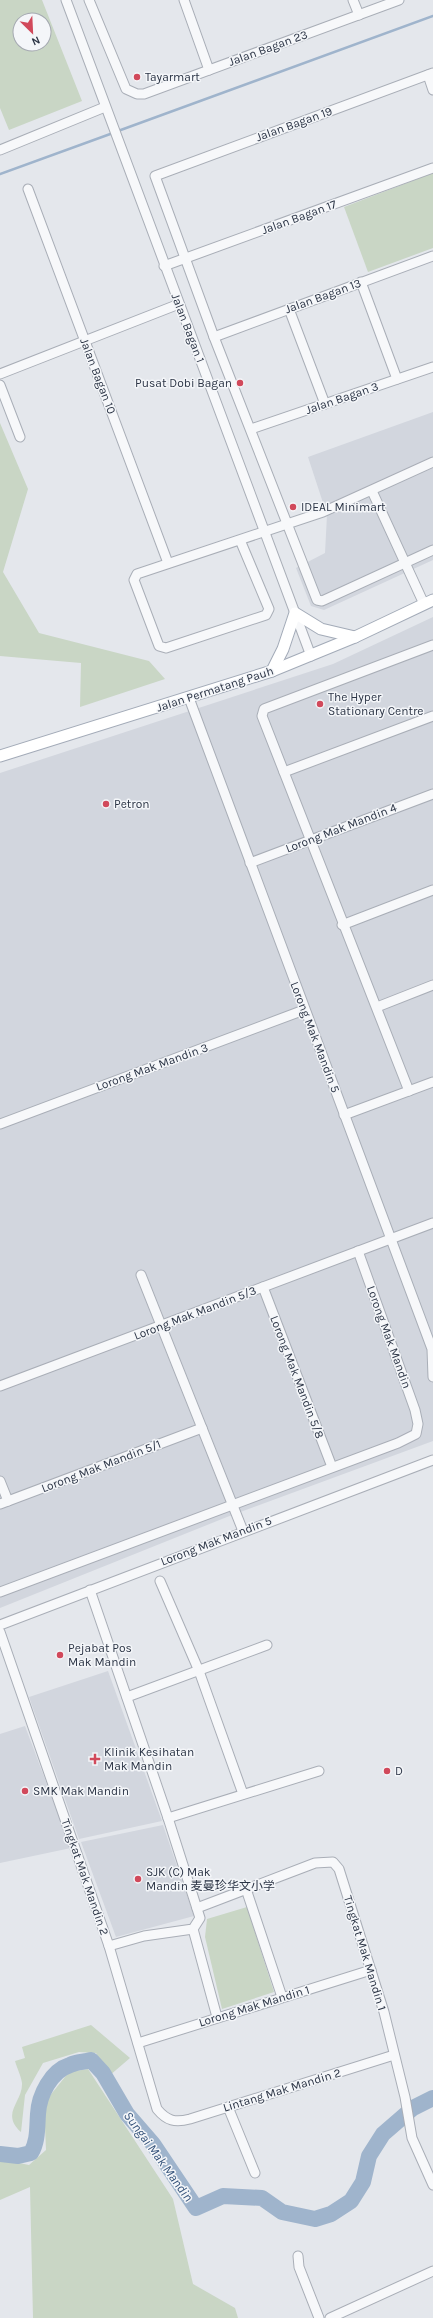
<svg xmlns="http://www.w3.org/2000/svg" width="433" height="2318" viewBox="0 0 433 2318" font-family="Karla,'Noto Sans SC',sans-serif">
  <rect width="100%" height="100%" fill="#e4e7ec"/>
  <!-- built -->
  <g fill="#d2d6de">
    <path d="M433 412V560L324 610 311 606 296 568 325 553 327 515 308 457Z"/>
    <path d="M433 617V1441L227 1517 0 1608V773L333 664Z"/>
    <path d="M108 1671 162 1821 79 1839 29 1697Z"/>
    <path d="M25 1726 71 1848 0 1863V1734Z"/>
    <path d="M163 1825 194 1916 116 1937 81 1842Z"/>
  </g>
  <!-- green -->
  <g fill="#c9d6c5" fill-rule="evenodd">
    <path d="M0 0H42L82 101 9 130 0 108ZM20 20H44V44H20Z"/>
    <path d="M433 173V248L368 272 344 207Z"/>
    <path d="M0 423 28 489 3 572 39 633 149 661 165 679 80 707 81 663 0 656Z"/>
    <path d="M247 1907 274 1992 222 2009 205 1937 207 1919Z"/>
    <path d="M91 2025 130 2058 109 2076 96 2053 79 2052 43 2063 25 2095 21 2132C0 2113 23 2102 22 2083 21 2076 17 2068 15 2061L25 2058 22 2047Z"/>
    <path d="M88 2069 173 2199 193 2284 235 2308 238 2318H33L30 2187 0 2200V2159L29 2165 46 2150 44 2103 69 2072Z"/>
  </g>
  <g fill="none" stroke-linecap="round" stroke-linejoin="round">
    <!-- stream -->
    <g stroke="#9fb4cc" stroke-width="2.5">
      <path d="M118 131 433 16"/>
      <path d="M0 174 113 133"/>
    </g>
    <!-- river -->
    <path stroke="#9fb4cc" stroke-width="16" d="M0 2154 18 2156 31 2153C38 2141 37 2128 38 2114 39 2095 51 2071 70 2065 76 2062 84 2062 91 2060L103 2073 127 2114 153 2144 196 2208 223 2196 262 2198 282 2212 315 2219 331 2214 351 2201 363 2182 369 2156 383 2134 413 2108 433 2098"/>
    <!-- minor casing -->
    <g stroke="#a9aeb7" stroke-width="11">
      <g id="minor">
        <path d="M66 0 311 656"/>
        <path d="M89 0 126 89 137 94H144L399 0"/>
        <path d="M184 0 209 70"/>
        <path d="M353 0 359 15"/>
        <path d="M433 73 155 176 214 337 317 600 322 601 433 550"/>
        <path d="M428 75 433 90"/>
        <path d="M0 150 105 107"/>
        <path d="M28 189 168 563"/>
        <path d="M164 266 433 168"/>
        <path d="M361 282 397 379"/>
        <path d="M289 309 325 404"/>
        <path d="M214 337 433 256"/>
        <path d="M0 374 179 304"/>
        <path d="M0 385 20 437"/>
        <path d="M251 429 433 367"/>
        <path d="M372 491 424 604"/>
        <path d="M240 540 269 609 266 615 166 648 159 646 134 580 137 574 323 512 433 462"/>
        <path d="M189 698 432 1349 433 1377"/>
        <path d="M284 772 433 716"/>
        <path d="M250 863 433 794"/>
        <path d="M342 925 433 890"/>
        <path d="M377 1007 433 985"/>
        <path d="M409 1091 262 716 264 709 433 645"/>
        <path d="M344 1115 433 1082"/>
        <path d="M0 1124 304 1010"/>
        <path d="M141 1275 243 1531"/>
        <path d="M263 1287 332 1467"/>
        <path d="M0 1386 433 1223"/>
        <path d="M0 1481 8 1501"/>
        <path d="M0 1504 202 1428"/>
        <path d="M160 1581 199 1671 243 1794"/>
        <path d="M90 1590 168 1818 200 1918 193 1929 144 1936 109 1946"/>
        <path d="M0 1592 398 1443 416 1434 418 1424 415 1410 358 1251"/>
        <path d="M0 1625 433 1460"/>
        <path d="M0 1632 109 1946 157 2109C167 2121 175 2123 190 2119L394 2055"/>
        <path d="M127 1697 267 1645"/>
        <path d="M168 1818 319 1771"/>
        <path d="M246 1889 282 1997"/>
        <path d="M197 1908 315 1863 333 1862 339 1869 384 2012 405 2097 412 2138 433 2185"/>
        <path d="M193 1929 217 2017"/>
        <path d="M138 2043 371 1970"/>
        <path d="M228 2107 255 2173"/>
        <path d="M298 2256 299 2267 319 2318"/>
        <path d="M330 2318 433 2271"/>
      </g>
    </g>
    <!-- major casing -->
    <g stroke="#a3abb8" stroke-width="13">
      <g id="major">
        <path d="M272 671 283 649 295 613 321 629 355 637"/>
        <path d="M0 756 272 671 355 637 433 600"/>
      </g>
    </g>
    <!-- minor -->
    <use href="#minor" stroke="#f7f8fa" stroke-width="9"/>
    <!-- major -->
    <use href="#major" stroke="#fff" stroke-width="11"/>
  </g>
  <!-- markers -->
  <g fill="#d1495b" stroke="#f4f6f9" stroke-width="1.5">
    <circle cx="137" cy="77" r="4"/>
    <circle cx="240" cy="383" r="4"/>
    <circle cx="293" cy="507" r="4"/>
    <circle cx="320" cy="704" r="4"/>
    <circle cx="106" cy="804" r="4"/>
    <circle cx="60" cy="1655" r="4"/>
    <path d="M93 1753h4v4h4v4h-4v4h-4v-4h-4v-4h4z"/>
    <circle cx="387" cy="1771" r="4"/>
    <circle cx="25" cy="1791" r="4"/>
    <circle cx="138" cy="1879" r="4"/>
  </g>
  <g text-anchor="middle" stroke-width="3" stroke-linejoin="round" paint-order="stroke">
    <!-- street labels -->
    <g font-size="12" fill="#2b3445" stroke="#f4f6f9">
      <text transform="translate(268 48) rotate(-20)" y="4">Jalan Bagan 23</text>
      <text transform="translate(294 124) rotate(-20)" y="4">Jalan Bagan 19</text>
      <text transform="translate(299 217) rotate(-20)" y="4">Jalan Bagan 17</text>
      <text transform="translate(323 296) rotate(-20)" y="4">Jalan Bagan 13</text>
      <text transform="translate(188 328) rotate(69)" y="4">Jalan Bagan 1</text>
      <text transform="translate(98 376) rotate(69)" y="4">Jalan Bagan 10</text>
      <text transform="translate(342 398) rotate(-19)" y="4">Jalan Bagan 3</text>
      <text transform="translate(215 689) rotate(-18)" y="4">Jalan Permatang Pauh</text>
      <text transform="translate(341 828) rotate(-21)" y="4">Lorong Mak Mandin 4</text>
      <text transform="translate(315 1037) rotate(69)" y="4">Lorong Mak Mandin 5</text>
      <text transform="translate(152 1067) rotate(-20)" y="4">Lorong Mak Mandin 3</text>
      <text transform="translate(195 1313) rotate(-21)" y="4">Lorong Mak Mandin 5/3</text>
      <text transform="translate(389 1337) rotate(70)" y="4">Lorong Mak Mandin</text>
      <text transform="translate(297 1377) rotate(69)" y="4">Lorong Mak Mandin 5/8</text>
      <text transform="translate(101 1466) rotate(-21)" y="4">Lorong Mak Mandin 5/1</text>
      <text transform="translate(216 1541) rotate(-21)" y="4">Lorong Mak Mandin 5</text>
      <text transform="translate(85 1877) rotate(71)" y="4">Tingkat Mak Mandin 2</text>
      <text transform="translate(365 1953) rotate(73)" y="4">Tingkat Mak Mandin 1</text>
      <text transform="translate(254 2006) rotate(-17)" y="4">Lorong Mak Mandin 1</text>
      <text transform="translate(282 2090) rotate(-17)" y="4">Lintang Mak Mandin 2</text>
    </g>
    <!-- poi labels -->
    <g font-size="12" fill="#2b3445" stroke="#f4f6f9" text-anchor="start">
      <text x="145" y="81">Tayarmart</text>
      <text x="232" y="387" text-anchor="end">Pusat Dobi Bagan</text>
      <text x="301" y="511">IDEAL Minimart</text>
      <text x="328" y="701">The Hyper<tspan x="328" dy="14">Stationary Centre</tspan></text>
      <text x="114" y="808">Petron</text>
      <text x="68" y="1652">Pejabat Pos<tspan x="68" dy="14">Mak Mandin</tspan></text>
      <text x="104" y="1756">Klinik Kesihatan<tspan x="104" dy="14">Mak Mandin</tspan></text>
      <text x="395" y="1775">D</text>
      <text x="33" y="1795">SMK Mak Mandin</text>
      <text x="146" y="1876">SJK (C) Mak<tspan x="146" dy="14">Mandin 麦曼珍华文小学</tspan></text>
    </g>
    <!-- water labels -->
    <g font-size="13" font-style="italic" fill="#34527a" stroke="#f4f6f9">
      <text transform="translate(159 2156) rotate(54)" y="5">Sungai Mak Mandin</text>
    </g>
  </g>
  <!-- north arrow -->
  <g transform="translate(32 32) rotate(156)"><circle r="19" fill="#f4f6f9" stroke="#a4a8b1"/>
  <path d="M0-3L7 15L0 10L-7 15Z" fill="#d1495b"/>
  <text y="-6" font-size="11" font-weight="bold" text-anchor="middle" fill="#2b3445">N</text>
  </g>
</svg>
